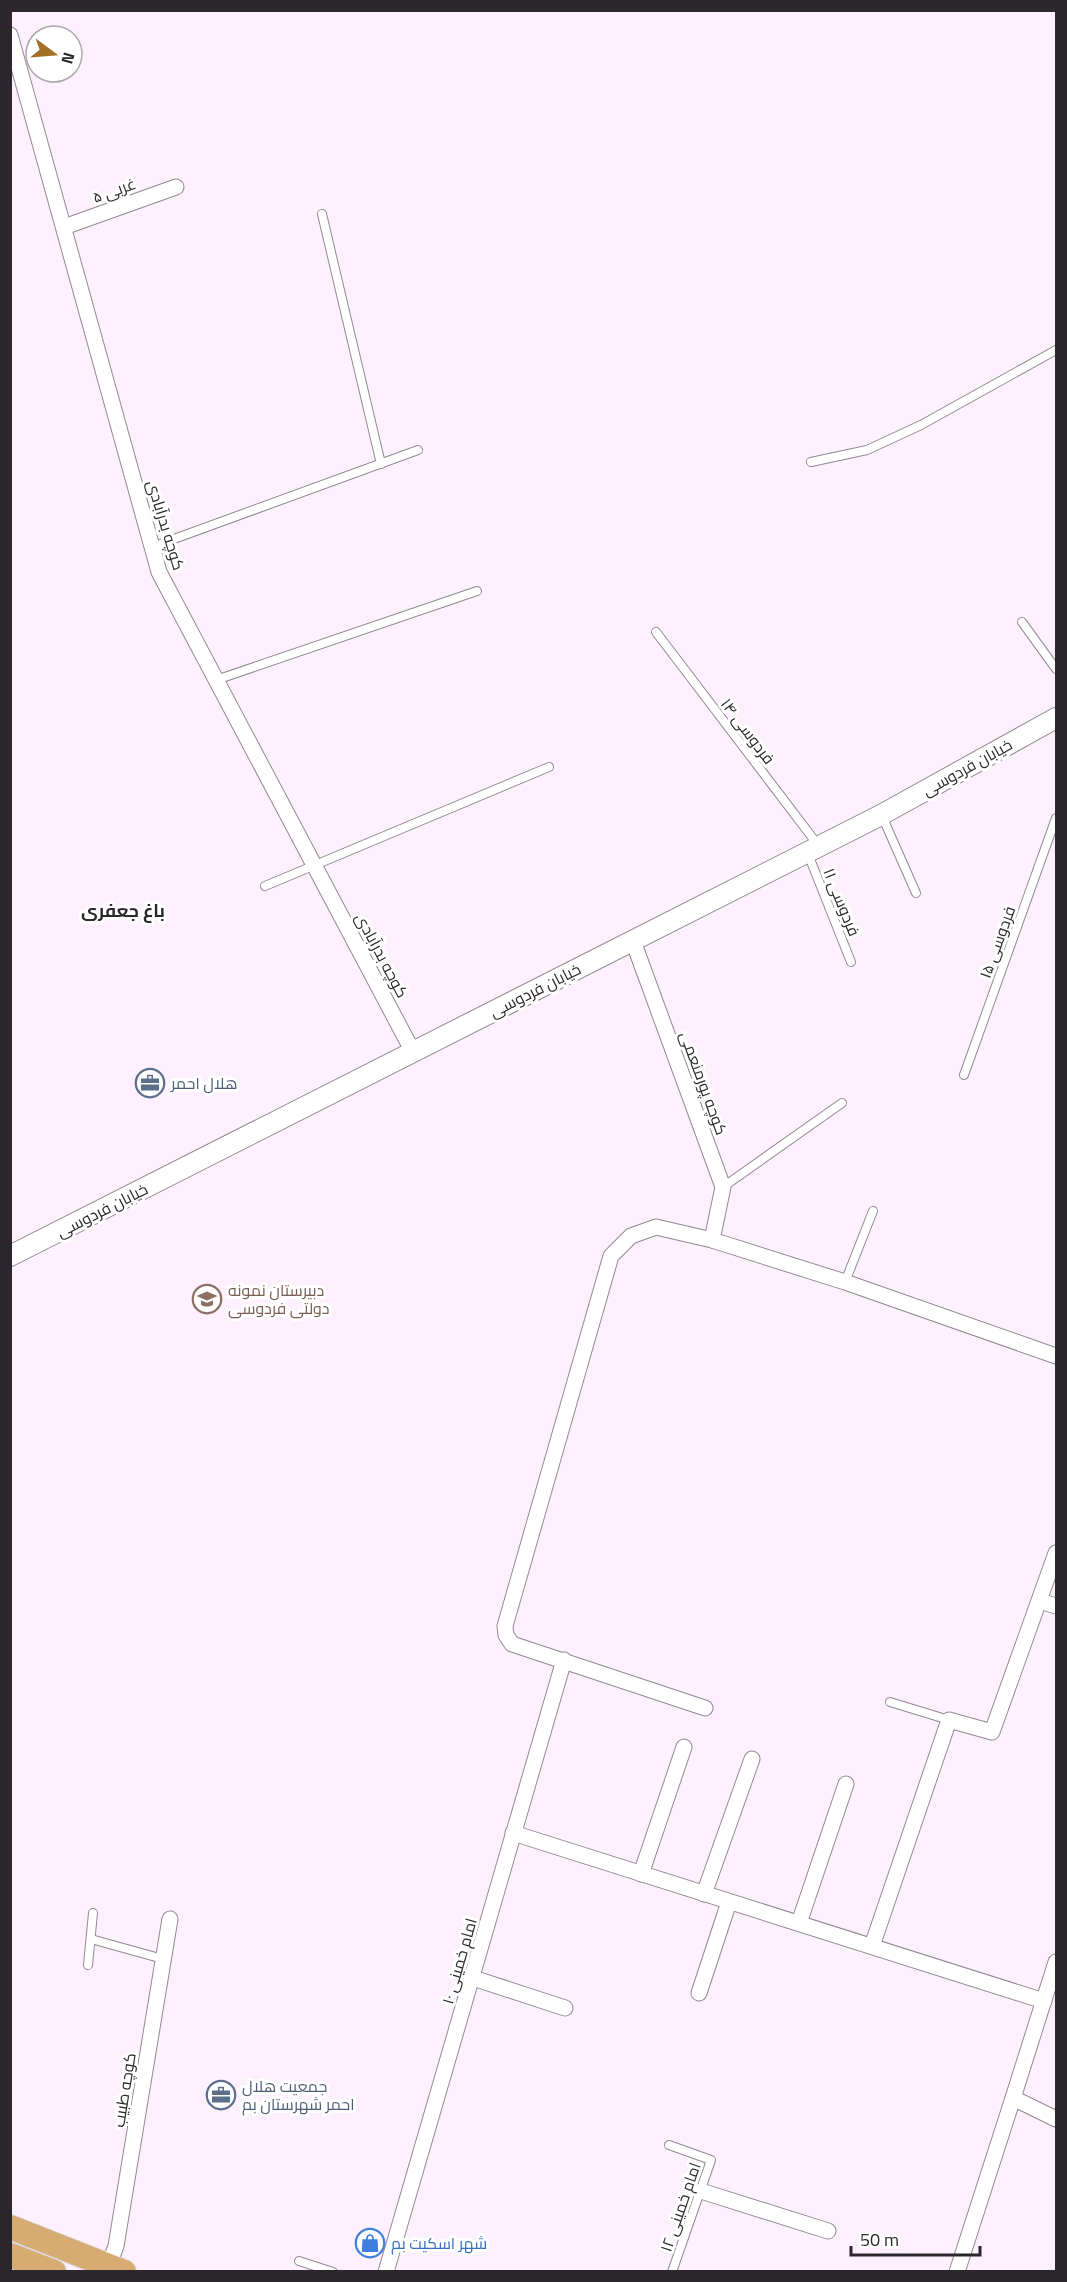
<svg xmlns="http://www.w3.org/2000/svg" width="1067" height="2282" viewBox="0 0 1067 2282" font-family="'Titillium Web',Cairo,sans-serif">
  <rect width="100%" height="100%" fill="#fef0fe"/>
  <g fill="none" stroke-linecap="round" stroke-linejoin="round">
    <!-- service casing -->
    <g stroke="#948793" stroke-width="10">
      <g id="service">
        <path d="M322 214 381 464"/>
        <path d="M811 462 867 450 921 425 1056 350"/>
        <path d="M152 547 418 450"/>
        <path d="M1022 622 1056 669"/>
        <path d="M656 632 818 845"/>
        <path d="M216 680 477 591"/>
        <path d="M882 816 916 893"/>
        <path d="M808 854 851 962"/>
        <path d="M265 886 549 767"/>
        <path d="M964 1075 1056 818"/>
        <path d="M723 1187 842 1103"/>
        <path d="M845 1282 873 1211"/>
        <path d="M890 1702 949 1720"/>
        <path d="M91 1939 163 1959"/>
        <path d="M88 1965 93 1913"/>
        <path d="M669 2145 711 2160 672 2272"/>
        <path d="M299 2261 333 2272"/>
      </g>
    </g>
    <!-- minor casing -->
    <g stroke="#948793" stroke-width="17">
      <g id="minor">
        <path d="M10 35 159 572 413 1052"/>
        <path d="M64 227 176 187"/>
        <path d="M633 941 723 1187 712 1240"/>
        <path d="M1040 1601 1056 1606"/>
        <path d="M705 1708 512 1644 506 1635 505 1626 611 1256 631 1236 656 1227 712 1240 845 1282 1056 1356"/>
        <path d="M513 1833 1044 2001"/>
        <path d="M641 1874 684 1747"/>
        <path d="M704 1894 752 1759"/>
        <path d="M799 1923 846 1784"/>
        <path d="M872 1946 949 1720 992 1732 1056 1553"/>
        <path d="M1056 1962 1013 2098 1056 2119"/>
        <path d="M473 1978 565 2008"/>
        <path d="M699 1993 729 1902"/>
        <path d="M701 2191 828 2231"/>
        <path d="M109 2265 116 2246 170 1919"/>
        <path d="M386 2272 564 1660"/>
        <path d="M957 2272 1013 2098"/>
      </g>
    </g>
    <!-- tertiary casing -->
    <g stroke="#948793" stroke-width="22">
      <path id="tertiary" d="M10 1256 881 815 1056 718"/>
    </g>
    <!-- primary casing -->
    <g stroke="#d9d8d9" stroke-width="26">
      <g id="primary">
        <path d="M10 2227 124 2272"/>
        <path d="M10 2255 54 2272"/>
      </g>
    </g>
    <!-- service -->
    <use href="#service" stroke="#fff" stroke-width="8"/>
    <!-- minor -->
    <use href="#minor" stroke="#fff" stroke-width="15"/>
    <!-- tertiary -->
    <use href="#tertiary" stroke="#fff" stroke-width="20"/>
    <!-- primary -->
    <use href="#primary" stroke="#d7ac73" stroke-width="24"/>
  </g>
  <!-- icons -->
  <defs>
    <g id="office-ring" transform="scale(1.5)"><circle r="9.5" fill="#fff" stroke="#5c6f8a" stroke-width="1.5"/><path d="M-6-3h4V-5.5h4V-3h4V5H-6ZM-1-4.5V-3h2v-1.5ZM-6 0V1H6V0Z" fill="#5c6f8a"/></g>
    <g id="school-ring" transform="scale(1.5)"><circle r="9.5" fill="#fff" stroke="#8d6e63" stroke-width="1.5"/><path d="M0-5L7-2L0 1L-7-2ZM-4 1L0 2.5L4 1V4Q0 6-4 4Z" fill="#8d6e63"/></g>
    <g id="shop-ring" transform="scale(1.5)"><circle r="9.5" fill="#fff" stroke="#3f7fe0" stroke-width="1.5"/><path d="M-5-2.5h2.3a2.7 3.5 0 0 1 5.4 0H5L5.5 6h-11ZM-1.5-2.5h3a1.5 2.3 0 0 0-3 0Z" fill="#3f7fe0"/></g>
  </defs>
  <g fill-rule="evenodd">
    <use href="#office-ring" x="150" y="1083"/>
    <use href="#school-ring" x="207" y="1299"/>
    <use href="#office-ring" x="221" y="2095"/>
    <use href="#shop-ring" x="370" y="2243"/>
  </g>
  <g text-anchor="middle" stroke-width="6" stroke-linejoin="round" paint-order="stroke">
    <!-- street labels -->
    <g font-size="16" fill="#2c272c" stroke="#fff">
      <text transform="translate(114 190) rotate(-20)" y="6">۵ غربی</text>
      <text transform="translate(166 525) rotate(73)" y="6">کوچه بدرآبادی</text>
      <text transform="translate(748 731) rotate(53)" y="6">فردوسی ۱۴</text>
      <text transform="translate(967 767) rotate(-29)" y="6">خیابان فردوسی</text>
      <text transform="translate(842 902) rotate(68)" y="6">فردوسی ۱۱</text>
      <text transform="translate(997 942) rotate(-70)" y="6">فردوسی ۱۵</text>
      <text transform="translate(382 955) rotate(62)" y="6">کوچه بدرآبادی</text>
      <text transform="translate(535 990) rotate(-27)" y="6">خیابان فردوسی</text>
      <text transform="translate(704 1083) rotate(70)" y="6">کوچه پورمنعمی</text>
      <text transform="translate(102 1210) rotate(-27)" y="6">خیابان فردوسی</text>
      <text transform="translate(459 1961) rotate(-74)" y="6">امام خمینی ۱۰</text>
      <text transform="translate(124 2090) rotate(-81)" y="6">کوچه طبیب</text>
      <text transform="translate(680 2207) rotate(-71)" y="6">امام خمینی ۱۲</text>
    </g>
    <!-- service labels -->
    <g font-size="16" fill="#4e5e75" stroke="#fff" text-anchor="start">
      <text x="171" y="1089">هلال احمر</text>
      <text x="242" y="2092">جمعیت هلال<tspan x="242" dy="18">احمر شهرستان بم</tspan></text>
    </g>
    <!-- education labels -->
    <g font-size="16" fill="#785e54" stroke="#fff" text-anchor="start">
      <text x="228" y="1296">دبیرستان نمونه<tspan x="228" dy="18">دولتی فردوسی</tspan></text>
    </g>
    <!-- shop labels -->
    <g font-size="16" fill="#366cbe" stroke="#fff" text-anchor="start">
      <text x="391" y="2249">شهر اسکیت بم</text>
    </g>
    <!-- neighbourhood labels -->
    <g font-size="18" font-weight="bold" fill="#2c272c" stroke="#fff">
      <text x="123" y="917">باغ جعفری</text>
    </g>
  </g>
  <!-- border -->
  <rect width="1067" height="2282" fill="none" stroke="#2c272c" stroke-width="24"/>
  <!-- north arrow -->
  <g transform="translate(54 54) rotate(106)"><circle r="28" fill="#ffffff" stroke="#aba9ab" stroke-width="1.5"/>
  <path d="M0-4.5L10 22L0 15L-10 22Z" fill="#a36f27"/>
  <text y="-9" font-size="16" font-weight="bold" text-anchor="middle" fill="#2c272c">N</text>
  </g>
  <!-- scale -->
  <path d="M851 2246v9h129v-9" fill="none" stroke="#2c272c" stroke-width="3"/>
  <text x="860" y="2246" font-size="18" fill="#2c272c" stroke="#ffffff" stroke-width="4.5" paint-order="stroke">50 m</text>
</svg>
